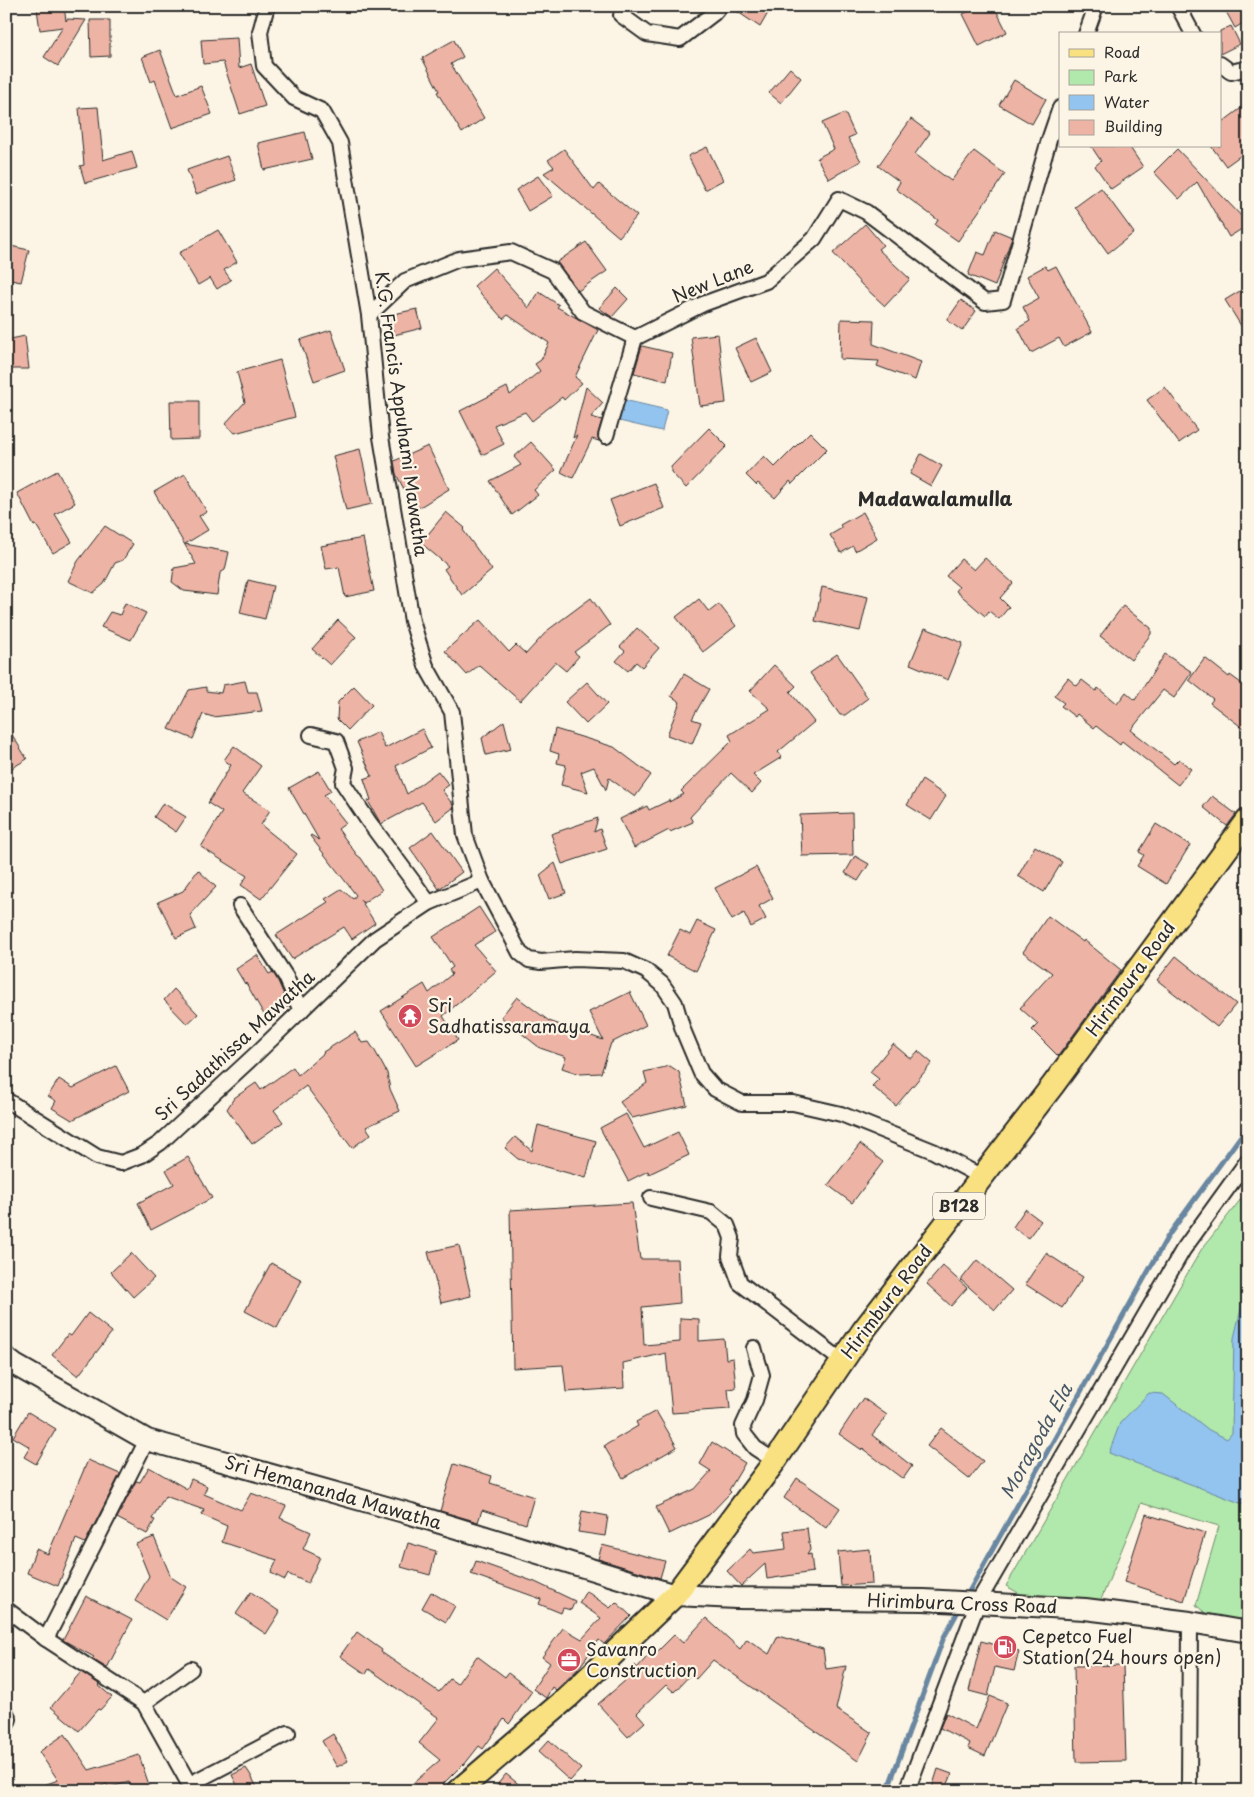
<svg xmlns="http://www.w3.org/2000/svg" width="1254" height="1797" viewBox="0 0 1254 1797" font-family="'Playpen Sans',sans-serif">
  <rect width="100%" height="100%" fill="#fcf5e5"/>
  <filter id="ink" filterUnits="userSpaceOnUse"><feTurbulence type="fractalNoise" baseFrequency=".02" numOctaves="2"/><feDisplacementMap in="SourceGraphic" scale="10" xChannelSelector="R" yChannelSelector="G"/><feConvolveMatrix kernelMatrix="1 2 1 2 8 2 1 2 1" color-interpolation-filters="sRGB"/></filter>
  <g filter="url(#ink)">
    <!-- green -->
    <path fill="#b1e8ab" stroke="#6e8a6b" d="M1248 1190V1624L1211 1618 1196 1605 1219 1526 1141 1503 1100 1602 1024 1596 1006 1586 1201 1250Z"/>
    <!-- water -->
    <g fill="#93c4ef" stroke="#6987a1">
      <path d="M624 400 667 410 662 431 619 421Z"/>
      <path d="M1247 1284H1248V1506L1109 1453 1120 1423 1149 1393 1163 1394 1209 1430 1227 1439 1232 1433 1234 1338Z"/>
    </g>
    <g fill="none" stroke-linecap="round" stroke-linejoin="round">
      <!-- stream -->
      <g stroke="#6987a1" stroke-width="5">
        <path d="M966 1597 1168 1236 1248 1126"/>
        <path d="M887 1791 944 1637 961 1606"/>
      </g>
    </g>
    <!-- building -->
    <g fill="#edb4a5" stroke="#2b2b2b">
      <path d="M64 6 66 21 67 19 86 20 58 66 44 57 63 27 40 30 37 9Z"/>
      <path d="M729 6H772L760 27Z"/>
      <path d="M979 6H994L1007 32 979 46 963 14Z"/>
      <path d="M1223 6H1248V20L1235 28Z"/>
      <path d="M90 20H110V56L91 57Z"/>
      <path d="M1231 26 1240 44 1220 54V31Z"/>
      <path d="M237 38 239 68 251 64 265 106 240 114 223 62 203 64 201 40Z"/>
      <path d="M454 40 463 57 451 64 484 118 462 133 437 92 439 91 422 58Z"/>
      <path d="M160 50 177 95 201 86 212 114 172 128 155 80 151 82 142 57Z"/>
      <path d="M790 68 801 78 781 103 769 93Z"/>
      <path d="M1014 80 1046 99 1032 124 999 105Z"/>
      <path d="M1248 103V150L1226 166 1211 146H1220V124Z"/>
      <path d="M98 107 103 160 132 151 137 168 85 183 80 166 84 165 79 108Z"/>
      <path d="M845 113 855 135 848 138 861 161 829 179 817 158 834 149 822 123Z"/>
      <path d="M911 119 930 133 915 154 951 181 974 151 1005 174 958 241 935 225 938 220 896 189 900 182 878 166Z"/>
      <path d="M305 132 312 159 264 170 258 143Z"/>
      <path d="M1091 146H1129L1143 167 1111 189 1095 166 1101 161Z"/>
      <path d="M707 147 723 180 705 190 688 156Z"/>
      <path d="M564 149 594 190 599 184 637 216 619 237 544 173 554 167 548 160Z"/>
      <path d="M1177 149 1248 223V225L1229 237 1197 182 1179 199 1154 172Z"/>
      <path d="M227 156 236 180 196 194 187 170Z"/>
      <path d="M538 176 553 196 528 211 516 190Z"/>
      <path d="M1101 188 1134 233 1108 253 1075 207Z"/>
      <path d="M865 224 883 245 878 249 910 279 885 306 862 285 833 253Z"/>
      <path d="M218 230 237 262 224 270 231 280 217 289 210 278 198 285 179 253Z"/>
      <path d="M995 230 1012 237 995 286 968 275 977 252 985 255Z"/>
      <path d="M586 242 607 271 578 291 557 262Z"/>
      <path d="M6 245 29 250 21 282 6 279Z"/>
      <path d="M1045 266 1048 270 1056 266 1092 332 1064 347 1059 338 1031 353 1018 328 1030 321 1023 307 1039 298 1027 276Z"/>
      <path d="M494 268 529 308 539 292 559 305 557 307 598 330 575 377 582 383 564 400 562 397 532 421 525 412 494 425 504 444 482 455 460 411 507 387 510 395 540 371 535 364 541 360 549 343 508 315 503 319 474 286Z"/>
      <path d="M1248 286V337L1225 300Z"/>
      <path d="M617 288 628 299 612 317 599 308Z"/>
      <path d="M961 300 976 311 962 331 947 320Z"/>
      <path d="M417 309 422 328 394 335 389 315Z"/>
      <path d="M841 319 874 320 873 344 921 362 915 380 877 366 879 361 840 359Z"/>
      <path d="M331 330 345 370 314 381 300 340Z"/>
      <path d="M718 334 726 403 700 406 691 337Z"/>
      <path d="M25 336 29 369H10L6 340Z"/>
      <path d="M756 338 772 372 751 382 735 348Z"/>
      <path d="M642 346 672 353 667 381 634 373Z"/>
      <path d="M280 360 295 417 235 433 225 424 245 402 237 372Z"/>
      <path d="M586 387 603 403 591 417 602 420 598 434 599 441 592 439 573 478 561 472 577 435 573 438Z"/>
      <path d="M1165 387 1197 430 1179 443 1147 400Z"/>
      <path d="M170 401H199V439L171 440Z"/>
      <path d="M709 428 727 446 686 488 671 472V467Z"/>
      <path d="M810 432 827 449 792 484 790 481 775 498 758 483 756 485 746 475 764 456 775 467Z"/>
      <path d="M531 442 556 470 534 490 538 495 512 515 490 481 521 465 514 457Z"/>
      <path d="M428 446 449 489 415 510 396 474 394 461Z"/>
      <path d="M360 449 372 504 346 510 333 456Z"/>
      <path d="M921 454 942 466 931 486 910 474Z"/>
      <path d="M57 471 75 503 55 514 72 542 53 553 36 525 34 526 17 493Z"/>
      <path d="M185 474 207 512 199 516 208 530 185 544 229 552 225 570 220 573 217 595 184 591 172 582 174 568 196 564 154 492Z"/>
      <path d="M654 483 664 508 620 526 610 500Z"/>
      <path d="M446 512 465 528 463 530 492 570 462 595 444 569 448 566 421 543Z"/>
      <path d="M863 512 877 538 855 551 853 546 841 553 830 535 842 528 840 525Z"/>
      <path d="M105 526 133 544 123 560 115 563 104 584 93 593 68 581 78 561Z"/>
      <path d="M363 538 374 591 345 597 339 567 326 569 321 546Z"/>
      <path d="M985 558 1013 583 1000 598 1009 607 999 619 989 611 985 616 956 591 959 587 946 576 961 559 974 570Z"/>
      <path d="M248 580 273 586 265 619 240 613Z"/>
      <path d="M822 587 868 597 860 631 815 621Z"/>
      <path d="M591 598 610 625 574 652 579 656 566 671 555 662 520 701 479 665 467 675 445 651 480 620 509 652 516 645 526 654 548 630Z"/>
      <path d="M699 599 709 612 719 604 736 626 703 652 676 617Z"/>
      <path d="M125 603 146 613 131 640 101 627 110 612 120 615Z"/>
      <path d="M1123 606 1151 628V634L1131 660 1100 636Z"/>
      <path d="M338 620 356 637 330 665 312 649Z"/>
      <path d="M637 628 659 648 642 667 636 662 628 671 616 661 625 651 620 647Z"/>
      <path d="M925 628 963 643 948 680 910 664Z"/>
      <path d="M837 654 868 698 845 715H840L810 673Z"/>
      <path d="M1165 654 1192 672 1174 698 1163 690 1131 730 1174 764 1179 759 1191 769 1178 785 1122 741 1120 745 1096 726 1094 728 1077 714 1075 717 1061 706 1064 703 1054 696 1068 678 1077 686 1082 680 1096 691 1098 688 1117 704 1126 692 1135 700Z"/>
      <path d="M1205 658 1229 677 1230 675 1248 688V732L1210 703 1213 699 1189 680Z"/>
      <path d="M774 665 796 686 790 692 814 722 778 752 782 757 753 775 761 783 752 793 731 773 690 817 693 822 670 832 669 830 634 848 620 819 647 806 649 810 670 800 669 802 684 794 681 791 732 741 729 735 770 709 750 691Z"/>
      <path d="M684 674 709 689 692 719 701 722 692 744 667 735 680 702 671 696Z"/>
      <path d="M245 681 248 692H257L262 711 213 717 203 714 193 739 169 729 189 690 206 687V691L221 693 223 685Z"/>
      <path d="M587 682 607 704 586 724 565 702Z"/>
      <path d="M354 686 372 705 348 730 337 719 338 702Z"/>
      <path d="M504 721 511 749 486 755 482 738Z"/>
      <path d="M6 725 27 759 12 768 6 758Z"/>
      <path d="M422 729 431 748 396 766 407 794 438 771 449 785 442 790 453 805V808L436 821 422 802 381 824 368 801 371 800 364 779 372 776 357 742 378 732 385 748Z"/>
      <path d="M555 729 614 747 651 775 635 797 609 778 606 790 594 767 581 772 588 792 561 785 566 765 557 763 559 754 550 751Z"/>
      <path d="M234 746 261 766 242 793 270 810 261 825 297 854 261 899 241 885 247 876 201 847 222 812 208 803 231 765 224 760Z"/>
      <path d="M319 771 331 791 324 795 346 823 338 829 357 855 361 858 382 890 363 903 360 899 375 923 352 939 344 927 292 959 276 935 328 902 325 899 341 889 353 899 356 895 310 836 311 835 319 840 289 788Z"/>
      <path d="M922 780 946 796 931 820 907 805Z"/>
      <path d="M1212 796 1236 814 1227 826 1203 807Z"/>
      <path d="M163 803 186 817 176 832 154 817Z"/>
      <path d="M852 813 853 855 802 856 800 815Z"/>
      <path d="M598 818 594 832 600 829 607 849 562 864 551 834Z"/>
      <path d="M1156 824 1190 845 1166 884 1137 866 1144 855 1139 852Z"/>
      <path d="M433 831 462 872 439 889 410 848Z"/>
      <path d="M1035 846 1062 862 1044 892 1018 876Z"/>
      <path d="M855 856 869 864 858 881 845 873Z"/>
      <path d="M555 863 566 893 549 899 540 875Z"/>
      <path d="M756 867 773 898 759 906 766 919 751 927 744 913 732 920 715 888Z"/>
      <path d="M198 870 216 887 190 915 196 929 176 938 158 902 183 891Z"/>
      <path d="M479 907 495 932 474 945 496 971 443 1016 458 1040 416 1066 381 1011 424 984 429 993 452 974 449 970 453 967 433 937Z"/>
      <path d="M1048 916 1083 942 1084 940 1121 970 1058 1056 1032 1030 1038 1024 1020 1008 1052 973 1023 952Z"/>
      <path d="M697 921 716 930 696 971 667 956 680 930 690 935Z"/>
      <path d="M257 955 269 974 273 972 278 981 289 1006 266 1018 246 983 245 984 236 969Z"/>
      <path d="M1176 956 1236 1004 1217 1027 1157 980Z"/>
      <path d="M174 989 198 1014 187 1024 164 1000Z"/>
      <path d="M630 992 646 1025 611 1043 601 1073 580 1074 562 1068 566 1057 540 1048 501 1017 517 997 549 1021 603 1040 589 1012Z"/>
      <path d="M355 1032 362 1043 369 1042 375 1051 387 1073 390 1089 400 1111 366 1127 371 1134 352 1148 306 1086 274 1110 283 1122 252 1144 227 1109 234 1098 256 1083 261 1090 293 1067 298 1075 324 1053 323 1052Z"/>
      <path d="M893 1044 911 1059 918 1051 932 1063 896 1106 872 1086 879 1079 870 1072Z"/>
      <path d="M116 1066 129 1091 72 1120 52 1108 56 1101 48 1096 59 1079 73 1088Z"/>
      <path d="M670 1066 679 1072 687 1105 632 1118 620 1102 647 1083 644 1072Z"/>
      <path d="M626 1114 644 1148 678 1132 689 1155 649 1174 648 1171 628 1181 600 1128Z"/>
      <path d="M538 1125 596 1141 586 1178 518 1159 505 1148 515 1137 532 1151Z"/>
      <path d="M860 1144 883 1162 852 1203 828 1185Z"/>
      <path d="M188 1157 212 1198 151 1230 138 1203 174 1184 166 1170Z"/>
      <path d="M632 1203 640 1259H678L680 1303 642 1307 644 1345 680 1342V1318L699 1319V1341L724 1339 726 1359 733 1358 736 1388 728 1389 730 1409 672 1413 666 1353 623 1363 624 1388 566 1392 563 1365 513 1368 510 1210Z"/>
      <path d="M1025 1209 1041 1221 1028 1238 1013 1227Z"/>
      <path d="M459 1245 471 1296 441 1303 428 1252Z"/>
      <path d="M131 1253 154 1278 133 1297 111 1272Z"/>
      <path d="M1046 1253 1083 1277 1062 1308 1025 1284Z"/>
      <path d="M977 1260 1012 1290 995 1310 961 1280Z"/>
      <path d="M271 1263 302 1280 277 1328 245 1311Z"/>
      <path d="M943 1266 967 1288 951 1306 927 1284Z"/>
      <path d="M88 1313 112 1332 78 1376 52 1355 68 1334 71 1336Z"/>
      <path d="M863 1398 887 1415 872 1435 912 1466 903 1479 863 1449 862 1450 839 1434Z"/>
      <path d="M656 1411 677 1447 623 1478 604 1446 638 1426 636 1422Z"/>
      <path d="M28 1412 56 1429 36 1464 24 1457 30 1447 13 1437Z"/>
      <path d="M941 1428 983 1461 969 1479 927 1446Z"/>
      <path d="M712 1442 745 1463 729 1490 731 1492 709 1515 669 1534 656 1507 695 1489 711 1471 700 1464Z"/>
      <path d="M88 1460 120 1474 85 1543 76 1539 58 1586 27 1573 36 1549 48 1554Z"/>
      <path d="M454 1464 492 1476 490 1483 534 1497 526 1524 482 1510 478 1522 440 1511Z"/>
      <path d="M149 1467 187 1489 191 1479 207 1486 204 1494 241 1510 251 1493 286 1506 280 1518 311 1532 303 1549 320 1557 308 1583 288 1574 285 1580 271 1573 277 1560 222 1542 227 1526 202 1515 204 1510 165 1496 152 1519 155 1520 147 1534 117 1518 136 1481 140 1482Z"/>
      <path d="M797 1478 840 1508 826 1528 784 1498Z"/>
      <path d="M582 1511 608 1516 605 1536 578 1532Z"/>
      <path d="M1146 1514 1205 1533 1184 1601 1124 1582Z"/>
      <path d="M807 1528 810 1550 807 1555 811 1554 813 1572 767 1579 765 1564 741 1586 727 1571 750 1549 753 1553 786 1549 784 1531Z"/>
      <path d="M154 1537 171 1577 186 1587 166 1620 135 1601 149 1576 136 1544Z"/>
      <path d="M408 1543 436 1551 430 1575 401 1567Z"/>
      <path d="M602 1545 665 1561 660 1578 598 1559Z"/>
      <path d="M870 1549 872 1584 841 1586 838 1552Z"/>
      <path d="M476 1561 535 1582 575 1601 571 1610 563 1608 561 1613 539 1604 541 1599 471 1574Z"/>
      <path d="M586 1591 610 1608 616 1602 631 1616 604 1644 599 1640 579 1668 556 1690 552 1687 546 1698 533 1689 550 1663 542 1657 563 1628 582 1639 601 1618 579 1603Z"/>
      <path d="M251 1592 280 1612 266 1634 236 1614Z"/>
      <path d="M431 1592 455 1606 446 1622 422 1608Z"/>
      <path d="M86 1596 132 1620 107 1668 92 1659 94 1657 63 1640Z"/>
      <path d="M706 1618 740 1649 747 1639 769 1654 778 1636 823 1649 826 1669 846 1666 836 1709 872 1733 858 1761 713 1660 696 1679 691 1674 674 1692 666 1685 637 1713 645 1722 628 1737 598 1704 626 1680 624 1677 635 1665 637 1668 655 1648 658 1651 674 1635 683 1643Z"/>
      <path d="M357 1632 382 1650 381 1652 439 1692 450 1679 457 1684 477 1656 505 1677 508 1673 532 1691 509 1724 504 1719 483 1749 479 1746 464 1765 463 1764 443 1784 446 1786 445 1791H404L440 1760 419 1743 439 1718 369 1669 366 1674 340 1656Z"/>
      <path d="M981 1641 1019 1651 1014 1671 995 1667 988 1696 969 1691Z"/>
      <path d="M1123 1665 1126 1761 1076 1762 1074 1666Z"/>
      <path d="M81 1672 99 1684 98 1685 112 1697 100 1710 98 1709 79 1731 51 1707Z"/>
      <path d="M990 1696 1007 1703 985 1756 968 1748 970 1743 940 1728 946 1713 976 1729Z"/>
      <path d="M65 1734 89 1770 139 1755 151 1791H131L129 1782 108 1788 107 1784 87 1791H34L33 1789 58 1780 39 1752Z"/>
      <path d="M333 1734 348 1761 337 1767 322 1741Z"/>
      <path d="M549 1740 581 1769 570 1781 538 1752Z"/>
      <path d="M246 1768 250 1774 259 1791H240L232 1775Z"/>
      <path d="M938 1769 952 1774 945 1791H931Z"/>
      <path d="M506 1774 527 1791H492Z"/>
    </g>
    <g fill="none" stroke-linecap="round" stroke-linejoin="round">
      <!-- street casing -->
      <g stroke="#2b2b2b" stroke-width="18">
        <g id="street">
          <path d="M267 6 260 32 264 66 294 98 322 111 340 143 369 315 381 437 412 621 426 666 452 712 465 835 482 881 520 953 529 960 541 962 575 959 624 961 646 971 662 984 675 1003 683 1030 701 1073 715 1089 742 1103H793L841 1114 933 1151 982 1177"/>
          <path d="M1178 6 1193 34"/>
          <path d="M621 15 647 34 680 39 714 13 720 6"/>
          <path d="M1086 34 1096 6"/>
          <path d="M1220 64 1231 72 1248 68"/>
          <path d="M369 315 405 281 459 259 511 252 553 271 583 312 635 338 703 304 766 281 814 239 839 199 866 212 985 302 1003 300 1049 140 1060 108"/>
          <path d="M606 436 635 338"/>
          <path d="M311 735 336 741 346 768 343 783 369 822 429 903"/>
          <path d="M240 906 286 977 301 1011"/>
          <path d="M6 1100 97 1157 121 1163 142 1155 160 1143 256 1054 375 939 429 903 482 881"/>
          <path d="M651 1198 711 1212 727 1225 732 1238 730 1256 740 1283 842 1361"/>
          <path d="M754 1348 762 1375 755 1400 743 1426 744 1434 755 1448 775 1461"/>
          <path d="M6 1609 46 1639 144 1703 193 1791"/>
          <path d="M46 1639 147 1440"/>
          <path d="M144 1703 191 1669"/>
          <path d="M6 1713 9 1719 6 1726"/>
          <path d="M190 1784 288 1733"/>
          <path d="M907 1791 978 1602 1183 1250 1248 1160"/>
          <path d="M1189 1791 1190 1622"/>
        </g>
      </g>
      <!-- secondary casing -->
      <g stroke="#2b2b2b" stroke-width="24">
        <path id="secondary" d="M6 1358 15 1365 147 1440 411 1514 675 1595 736 1598 924 1600 1085 1609 1190 1622 1248 1632"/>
      </g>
      <!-- primary casing -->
      <g stroke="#2b2b2b" stroke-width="26">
        <path id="primary" d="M458 1791 568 1697 675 1595 775 1461 863 1331 1053 1085 1248 820"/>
      </g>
      <!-- street -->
      <use href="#street" stroke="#fcf5e5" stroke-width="14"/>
      <!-- secondary -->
      <use href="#secondary" stroke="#fcf5e5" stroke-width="20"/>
      <!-- primary -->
      <use href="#primary" stroke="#f9e181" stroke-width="22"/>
    </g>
  </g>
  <!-- icons -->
  <defs>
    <g id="temple-disc" transform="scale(1.25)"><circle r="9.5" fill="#d1495b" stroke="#fcf5e5"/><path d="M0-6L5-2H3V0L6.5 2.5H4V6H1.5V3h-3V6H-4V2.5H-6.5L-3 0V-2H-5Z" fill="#fff"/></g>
    <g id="fuel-disc" transform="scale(1.25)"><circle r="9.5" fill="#d1495b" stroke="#fcf5e5"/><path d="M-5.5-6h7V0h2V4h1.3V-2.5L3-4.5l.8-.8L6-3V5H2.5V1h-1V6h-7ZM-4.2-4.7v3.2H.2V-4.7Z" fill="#fff"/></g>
    <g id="office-disc" transform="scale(1.25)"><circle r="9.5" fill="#d1495b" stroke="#fcf5e5"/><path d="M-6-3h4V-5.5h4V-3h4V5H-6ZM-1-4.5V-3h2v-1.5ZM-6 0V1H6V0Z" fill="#fff"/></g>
  </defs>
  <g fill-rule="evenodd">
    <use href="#temple-disc" x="410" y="1016"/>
    <use href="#fuel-disc" x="1005" y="1647"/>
    <use href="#office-disc" x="569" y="1660"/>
  </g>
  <g text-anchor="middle" stroke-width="4.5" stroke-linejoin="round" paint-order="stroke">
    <!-- shield labels -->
    <rect fill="#fcf5e5" stroke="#6a6863" stroke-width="1" x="933" y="1192.5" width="52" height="27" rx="4"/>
    <g font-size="16" font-weight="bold" fill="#2b2b2b">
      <text x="959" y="1212">B128</text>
    </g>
    <!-- street labels -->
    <g font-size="18" fill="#2b2b2b" stroke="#fcf5e5">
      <text transform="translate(713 282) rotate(-22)" y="6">New Lane</text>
      <text transform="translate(401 414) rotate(82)" y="6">K.G. Francis Appuhami Mawatha</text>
      <text transform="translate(1131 979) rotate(-54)" y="6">Hirimbura Road</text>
      <text transform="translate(235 1046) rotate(-43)" y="6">Sri Sadathissa Mawatha</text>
      <text transform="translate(887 1302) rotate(-53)" y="6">Hirimbura Road</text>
      <text transform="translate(333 1493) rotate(16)" y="6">Sri Hemananda Mawatha</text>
      <text transform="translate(962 1604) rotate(2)" y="6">Hirimbura Cross Road</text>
    </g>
    <!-- poi labels -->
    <g font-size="18" fill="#2b2b2b" stroke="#fcf5e5" text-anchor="start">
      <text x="428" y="1012">Sri<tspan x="428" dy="21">Sadhatissaramaya</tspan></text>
      <text x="1022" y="1643">Cepetco Fuel<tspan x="1022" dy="21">Station(24 hours open)</tspan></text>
      <text x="586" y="1656">Savanro<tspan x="586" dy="21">Construction</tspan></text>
    </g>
    <!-- neighbourhood labels -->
    <g font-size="19" font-weight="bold" fill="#2b2b2b" stroke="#fcf5e5">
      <text x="935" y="506">Madawalamulla</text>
    </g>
    <!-- water labels -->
    <g font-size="19" font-style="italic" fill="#4a5966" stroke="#fcf5e5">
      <text transform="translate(1036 1441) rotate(-61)" y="7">Moragoda Ela</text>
    </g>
  </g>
  <!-- margin -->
  <rect width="1254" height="1797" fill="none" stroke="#fcf5e5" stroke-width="25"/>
  <rect x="12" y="12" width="1229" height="1772" fill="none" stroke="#2b2b2b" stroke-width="2" filter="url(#ink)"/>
  <!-- legend -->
  <rect x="1059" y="32" width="162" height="115" fill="#fcf5e5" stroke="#a8a49b"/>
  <rect x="1069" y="49" width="25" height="8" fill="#f9e181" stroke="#a8a49b"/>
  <text x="1104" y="58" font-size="15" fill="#2b2b2b">Road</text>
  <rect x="1069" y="70" width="25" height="15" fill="#b1e8ab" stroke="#a8a49b"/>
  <text x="1104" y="82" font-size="15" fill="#2b2b2b">Park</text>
  <rect x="1069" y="95" width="25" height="15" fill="#93c4ef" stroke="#a8a49b"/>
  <text x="1104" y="108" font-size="15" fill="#2b2b2b">Water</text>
  <rect x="1069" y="120" width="25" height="15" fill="#edb4a5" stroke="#a8a49b"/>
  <text x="1104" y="132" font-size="15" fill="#2b2b2b">Building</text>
</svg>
